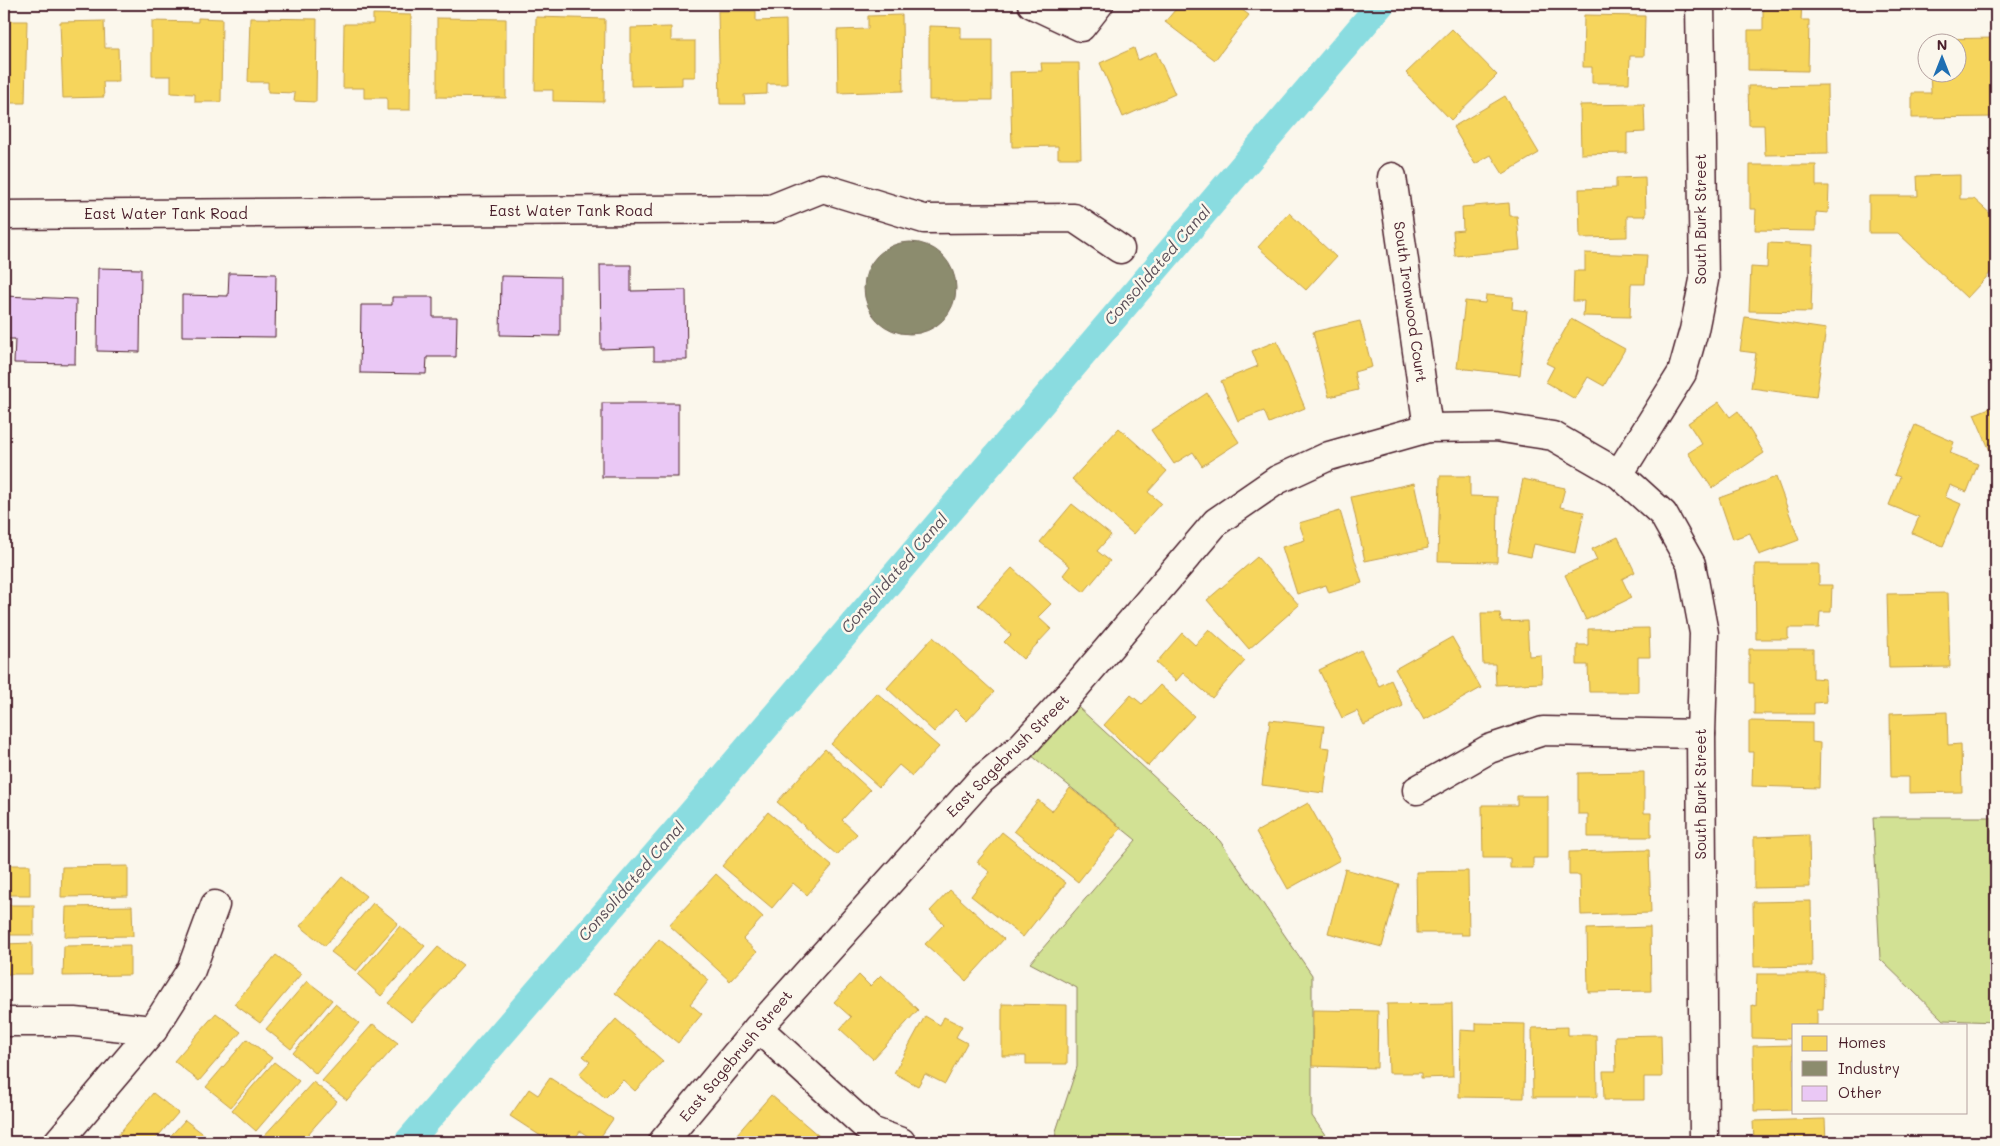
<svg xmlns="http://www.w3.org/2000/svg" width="2000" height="1146" viewBox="0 0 2000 1146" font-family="Mali,sans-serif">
  <rect width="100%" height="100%" fill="#fbf7ec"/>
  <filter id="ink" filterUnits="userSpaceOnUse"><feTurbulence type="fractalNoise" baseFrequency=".02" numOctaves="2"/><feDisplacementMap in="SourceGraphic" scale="10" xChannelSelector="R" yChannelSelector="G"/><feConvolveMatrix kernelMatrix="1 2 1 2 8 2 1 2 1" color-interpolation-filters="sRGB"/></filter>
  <g filter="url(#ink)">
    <!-- green -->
    <g fill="#d2e194" stroke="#8e8060">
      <path d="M1067 697 1175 796 1220 841 1312 975V1116L1330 1142H1055L1056 1131 1077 1067V988L1030 963 1136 840 1021 747Z"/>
      <path d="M1873 817H1991V909L1996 910V1022L1943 1020 1880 959Z"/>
    </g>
    <!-- homes -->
    <g fill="#f6d55c" stroke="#c29e4d">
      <path d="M1180 4H1234L1249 15 1215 60 1165 22Z"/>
      <path d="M1583 4H1640L1583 5Z"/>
      <path d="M1763 4H1802L1801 20H1809L1808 71 1748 70V30H1763Z"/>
      <path d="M718 11H756V21L786 20 787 84H767V94L744 95 745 104H720Z"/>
      <path d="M373 14 411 15 410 110H387V98H364V88H343L344 24H373Z"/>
      <path d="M902 15 903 91 838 93 837 30 868 29V16Z"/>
      <path d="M1584 15 1645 16 1644 56H1630L1629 83H1592V67H1583Z"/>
      <path d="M536 17 605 19 604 102 553 101V90H535Z"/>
      <path d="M198 18 222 19 221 102H195V94L171 93V76H152V21L198 22Z"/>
      <path d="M250 18 317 19 316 102 294 101 295 93 268 92V82H248Z"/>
      <path d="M437 18 506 19V98L437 97Z"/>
      <path d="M4 21H27L25 103H4Z"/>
      <path d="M104 21 105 48H118L119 82H103L104 97 63 98 60 22Z"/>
      <path d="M929 26 961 27V39H992V100H929Z"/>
      <path d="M671 27V41H695V77H682V85L631 86V28Z"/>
      <path d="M1452 29 1497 75 1451 120 1406 73Z"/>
      <path d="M1996 38V117L1912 118V93H1931L1930 72H1958V42H1930V39Z"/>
      <path d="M1134 48 1138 60 1156 52 1175 94 1123 117 1100 63Z"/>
      <path d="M1041 63H1079L1081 158H1058V146L1012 147 1010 72 1042 71Z"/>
      <path d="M1827 85 1828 154 1765 155 1764 125H1749L1748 86Z"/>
      <path d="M1505 96 1539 153 1503 174 1491 155 1475 164 1453 127Z"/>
      <path d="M1644 104 1645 132 1627 133V153L1581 154 1580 105Z"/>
      <path d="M1750 165H1816V186H1829L1828 213 1816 212V231L1755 230 1756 209H1750Z"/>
      <path d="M1960 175V199H1974L1994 217V233L1996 235V267L1967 298 1898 233H1869V196H1918L1917 176Z"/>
      <path d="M1645 177 1646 216H1627V237L1580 238 1579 189 1616 188V178Z"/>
      <path d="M1509 203 1510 216H1517L1520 250 1455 256 1453 231 1463 230 1462 207Z"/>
      <path d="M1289 213 1336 257 1306 290 1258 247Z"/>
      <path d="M1768 243 1813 245 1811 312 1749 311 1751 267 1767 268Z"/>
      <path d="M1585 253 1647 255 1645 284H1631L1630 317 1583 316 1584 301H1573L1574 271H1585Z"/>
      <path d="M1486 295 1513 297 1512 309 1527 311 1520 375 1457 368 1465 301 1485 303Z"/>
      <path d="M1745 317 1826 329 1816 397 1751 388 1756 353 1740 351Z"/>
      <path d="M1571 319 1625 349 1604 386 1588 377 1575 399 1546 382 1554 367 1546 363Z"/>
      <path d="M1360 321 1372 367 1354 372 1358 390 1329 397 1313 332Z"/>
      <path d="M1277 341 1305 408 1269 423 1264 411 1238 421 1221 381 1258 366 1252 351Z"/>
      <path d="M1207 393 1239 442 1202 466 1193 452 1174 464 1151 430Z"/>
      <path d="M1719 402 1730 417 1738 411 1764 453 1712 488 1688 453 1702 444 1688 423Z"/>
      <path d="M1995 406 1996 410V459L1994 460 1974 414Z"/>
      <path d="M1915 425 1954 442 1950 453 1978 464 1967 492 1950 485 1945 497 1961 504 1943 546 1912 533 1919 517 1889 505 1900 477 1894 475Z"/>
      <path d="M1119 428 1167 471 1148 492 1161 503 1133 534 1072 479Z"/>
      <path d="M1440 476H1470V496L1498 497 1497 562 1438 561Z"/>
      <path d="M1776 477 1799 540 1759 555 1750 533 1733 539 1719 498Z"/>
      <path d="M1523 479 1565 488 1560 507 1584 512 1575 553 1534 544 1531 557 1508 552Z"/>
      <path d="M1414 483 1428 548 1365 561 1351 497Z"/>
      <path d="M1072 504 1111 535 1097 551 1110 561 1084 592 1063 575 1070 566 1040 542Z"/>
      <path d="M1340 511 1362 583 1329 593 1326 585 1297 594 1282 547 1305 540 1299 523Z"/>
      <path d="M1618 537 1635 572 1622 579 1631 598 1586 620 1565 575 1597 560 1592 549Z"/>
      <path d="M1257 557 1299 605 1249 649 1207 600Z"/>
      <path d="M1755 564H1819V585H1832L1831 612H1820L1819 628H1788V639H1756Z"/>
      <path d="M1012 568 1051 604 1038 617 1051 629 1023 659 1004 642 1011 635 978 605Z"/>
      <path d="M1948 593 1950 667 1889 668 1887 594Z"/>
      <path d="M1481 613H1500L1501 622 1527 621 1529 656 1541 655 1542 683 1496 685 1495 664H1483Z"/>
      <path d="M1649 628 1650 657H1638V692H1589L1588 665H1577V645H1588V629Z"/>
      <path d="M1209 629 1245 661 1212 698 1183 673 1176 681 1156 663 1182 633 1195 645Z"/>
      <path d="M933 637 994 692 967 721 955 709 934 732 887 688Z"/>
      <path d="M1452 637 1481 688 1424 720 1395 669Z"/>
      <path d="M1749 649H1813V678L1825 679 1826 702 1814 703V714H1754V683H1749Z"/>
      <path d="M1361 650 1379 686 1391 680 1403 706 1364 725 1357 711 1342 718 1319 670Z"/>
      <path d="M1160 685 1194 716 1148 766 1104 725 1131 695 1142 704Z"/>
      <path d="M877 693 939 747 912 776 899 765 879 787 831 744Z"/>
      <path d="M1947 712 1948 745 1961 744 1962 792 1909 793V777H1891L1890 714Z"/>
      <path d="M1270 720 1324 726 1321 747 1330 748 1324 793 1262 785Z"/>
      <path d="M1749 721 1812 722V742L1820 743 1819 788 1752 786 1753 752H1749Z"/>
      <path d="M825 749 870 790 842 820 857 834 837 855 777 802Z"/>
      <path d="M1644 772V813H1651V837H1588V814H1578V773Z"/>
      <path d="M1070 788 1121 828 1078 882 1014 831 1038 800 1052 811Z"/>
      <path d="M1517 796H1548V858H1533V868H1510V858H1483L1482 805H1517Z"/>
      <path d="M1308 803 1340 860 1288 889 1256 832Z"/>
      <path d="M768 812 832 866 807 895 793 883 772 908 722 866Z"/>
      <path d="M1002 832 1066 883 1023 937 971 896 990 872 977 862Z"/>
      <path d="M1809 835 1810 887 1754 888V837Z"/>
      <path d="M1649 850 1651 913 1581 915 1580 875H1569V852Z"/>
      <rect x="4" y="865" width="26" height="30"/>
      <path d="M128 866V896L61 897 62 867Z"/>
      <path d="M1345 869 1399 884 1382 947 1328 933Z"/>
      <path d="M1468 871 1469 935H1461V933H1417L1416 872Z"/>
      <path d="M716 874 763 917 743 939 757 952 730 981 669 925Z"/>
      <path d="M342 877 366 896 325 946 300 926Z"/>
      <path d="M950 890 1004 939 966 981 925 944 944 924 930 911Z"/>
      <path d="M1811 901 1812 966 1754 967 1753 902Z"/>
      <path d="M373 903 398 923 356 971 331 952Z"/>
      <rect x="4" y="905" width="30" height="30"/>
      <path d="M132 906 133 936 65 937 66 907Z"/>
      <path d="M400 926 425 946 381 996 358 975Z"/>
      <path d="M1650 927 1651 991 1588 992 1587 929Z"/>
      <path d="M659 939 709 980 690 1004 702 1014 678 1043 615 993Z"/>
      <path d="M32 943V974H4V944Z"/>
      <path d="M130 945V975L63 976 64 946Z"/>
      <path d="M438 947 463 966 412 1022 388 1003Z"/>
      <path d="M276 955 301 974 260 1023 234 1004Z"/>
      <path d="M1757 974H1824L1823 1009H1817V1025H1794V1039L1752 1038V1005L1756 1006Z"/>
      <path d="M859 975 870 986 881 975 918 1010 873 1059 840 1029 851 1017 834 1002Z"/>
      <path d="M307 981 332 1000 291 1049 266 1029Z"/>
      <path d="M1452 1003 1453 1077 1421 1078V1073H1389L1387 1004Z"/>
      <path d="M335 1004 359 1023 316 1074 293 1053Z"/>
      <path d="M1002 1004 1067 1005V1064H1026V1056H1002Z"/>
      <path d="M1313 1010 1378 1011 1377 1068 1312 1066Z"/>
      <path d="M216 1013 241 1032 199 1081 174 1061Z"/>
      <path d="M925 1016 940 1025 944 1017 962 1026 956 1037 967 1043 945 1084 925 1074 918 1086 894 1073Z"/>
      <path d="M616 1019 663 1061 635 1091 623 1080 605 1098 579 1074 590 1062 583 1056Z"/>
      <path d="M1476 1023 1525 1024 1524 1098 1459 1097 1460 1030 1476 1031Z"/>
      <path d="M373 1024 398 1043 347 1100 322 1081Z"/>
      <path d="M1568 1027V1035H1596L1597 1097H1533L1532 1028Z"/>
      <path d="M1661 1035 1662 1077H1644V1100H1604L1603 1071H1616L1615 1036Z"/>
      <path d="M247 1039 272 1058 231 1107 206 1087Z"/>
      <path d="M1794 1045V1110L1754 1111 1753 1046Z"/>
      <path d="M274 1062 299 1081 256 1131 232 1110Z"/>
      <path d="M550 1078 613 1119 597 1142 580 1131 573 1142H550L510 1116 529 1089 538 1095Z"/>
      <path d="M313 1082 337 1101 301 1142H267L262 1138Z"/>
      <path d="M153 1093 178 1113 153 1142H112Z"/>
      <path d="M771 1095 826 1142H730Z"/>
      <path d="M1825 1119 1826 1142H1754L1753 1121Z"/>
      <path d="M185 1120 210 1139 207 1142H165Z"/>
    </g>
    <!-- industry -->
    <circle fill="#8c8c6e" stroke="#786b5a" cx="910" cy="288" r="46"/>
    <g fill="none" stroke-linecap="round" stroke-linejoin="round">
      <!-- canal -->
      <path stroke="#8adce0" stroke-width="28" d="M408 1142 736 762 1381 4"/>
    </g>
    <!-- building -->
    <g fill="#eac8f5" stroke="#4a1f2b">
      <path d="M600 265H631V291L686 290 687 360H654V347L601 349Z"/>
      <path d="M98 268 141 269 140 352 97 351Z"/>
      <path d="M229 273 276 274 275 337 182 336V295L228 296Z"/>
      <path d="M501 276 560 277V336L500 335Z"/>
      <path d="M4 296 76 299 75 364 14 363 15 339H4Z"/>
      <path d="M392 297H433V317H457L456 357H427L426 374 360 373 361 305H392Z"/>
      <rect x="602" y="403" width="76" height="74"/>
    </g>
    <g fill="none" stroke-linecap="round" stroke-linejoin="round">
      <!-- street casing -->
      <g stroke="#4a1f2b" stroke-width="31">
        <g id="street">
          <path d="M1032 4 1081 27 1099 4"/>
          <path d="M1392 177 1428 428"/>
          <path d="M4 215 771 209 823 188 924 219 1074 218 1120 249"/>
          <path d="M1619 474 1682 373 1694 330 1704 280 1700 4"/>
          <path d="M1417 790 1489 749 1543 731 1701 734"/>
          <path d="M4 1022H75L153 1030"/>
          <path d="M758 1028 871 1131 901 1142"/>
          <path d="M58 1142 153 1030 191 970 215 905"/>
          <path d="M663 1142 758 1028 981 780 1021 747 1067 697 1216 522 1277 480 1329 456 1428 428 1496 427 1553 436 1619 474 1663 514 1691 564 1704 633 1701 734 1704 1142"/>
        </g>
      </g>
      <!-- street -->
      <use href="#street" stroke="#fbf7ec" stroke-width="28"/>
    </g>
  </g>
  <g text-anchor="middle" stroke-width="5" stroke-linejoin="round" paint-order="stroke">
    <!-- street labels -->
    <g font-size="15" fill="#4a1f2b" stroke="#fbf7ec">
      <text x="571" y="216">East Water Tank Road</text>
      <text x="166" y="219">East Water Tank Road</text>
      <text transform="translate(1701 219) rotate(-90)" y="5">South Burk Street</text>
      <text transform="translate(1410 302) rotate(82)" y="5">South Ironwood Court</text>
      <text transform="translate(1008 756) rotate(-45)" y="5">East Sagebrush Street</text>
      <text transform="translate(1701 794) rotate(-90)" y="5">South Burk Street</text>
      <text transform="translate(736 1056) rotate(-50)" y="5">East Sagebrush Street</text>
    </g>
    <!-- water labels -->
    <g font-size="16" font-style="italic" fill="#5a4e58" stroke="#fbf7ec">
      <text transform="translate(1157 265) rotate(-49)" y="6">Consolidated Canal</text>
      <text transform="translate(894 573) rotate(-49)" y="6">Consolidated Canal</text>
      <text transform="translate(631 881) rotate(-49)" y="6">Consolidated Canal</text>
    </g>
  </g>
  <!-- margin -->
  <rect width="2000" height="1146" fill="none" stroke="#fbf7ec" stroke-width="20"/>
  <rect x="10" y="10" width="1980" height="1126" fill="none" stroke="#4a1f2b" stroke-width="2" filter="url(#ink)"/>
  <!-- legend -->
  <rect x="1792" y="1024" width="175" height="90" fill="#fbf7ec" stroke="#b4a19f"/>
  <rect x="1802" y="1036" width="25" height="15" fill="#f6d55c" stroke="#b4a19f"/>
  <text x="1838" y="1048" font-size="15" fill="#4a1f2b">Homes</text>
  <rect x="1802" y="1061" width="25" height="15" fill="#8c8c6e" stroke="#b4a19f"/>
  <text x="1838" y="1074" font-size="15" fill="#4a1f2b">Industry</text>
  <rect x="1802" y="1086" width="25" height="15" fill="#eac8f5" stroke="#b4a19f"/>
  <text x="1838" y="1098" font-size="15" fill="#4a1f2b">Other</text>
  <!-- north arrow -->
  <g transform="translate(1942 58)"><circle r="24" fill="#fbf7ec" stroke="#b4a19f"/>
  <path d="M0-4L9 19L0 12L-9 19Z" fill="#1f6fb2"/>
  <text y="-8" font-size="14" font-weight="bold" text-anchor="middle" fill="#4a1f2b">N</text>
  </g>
</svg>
